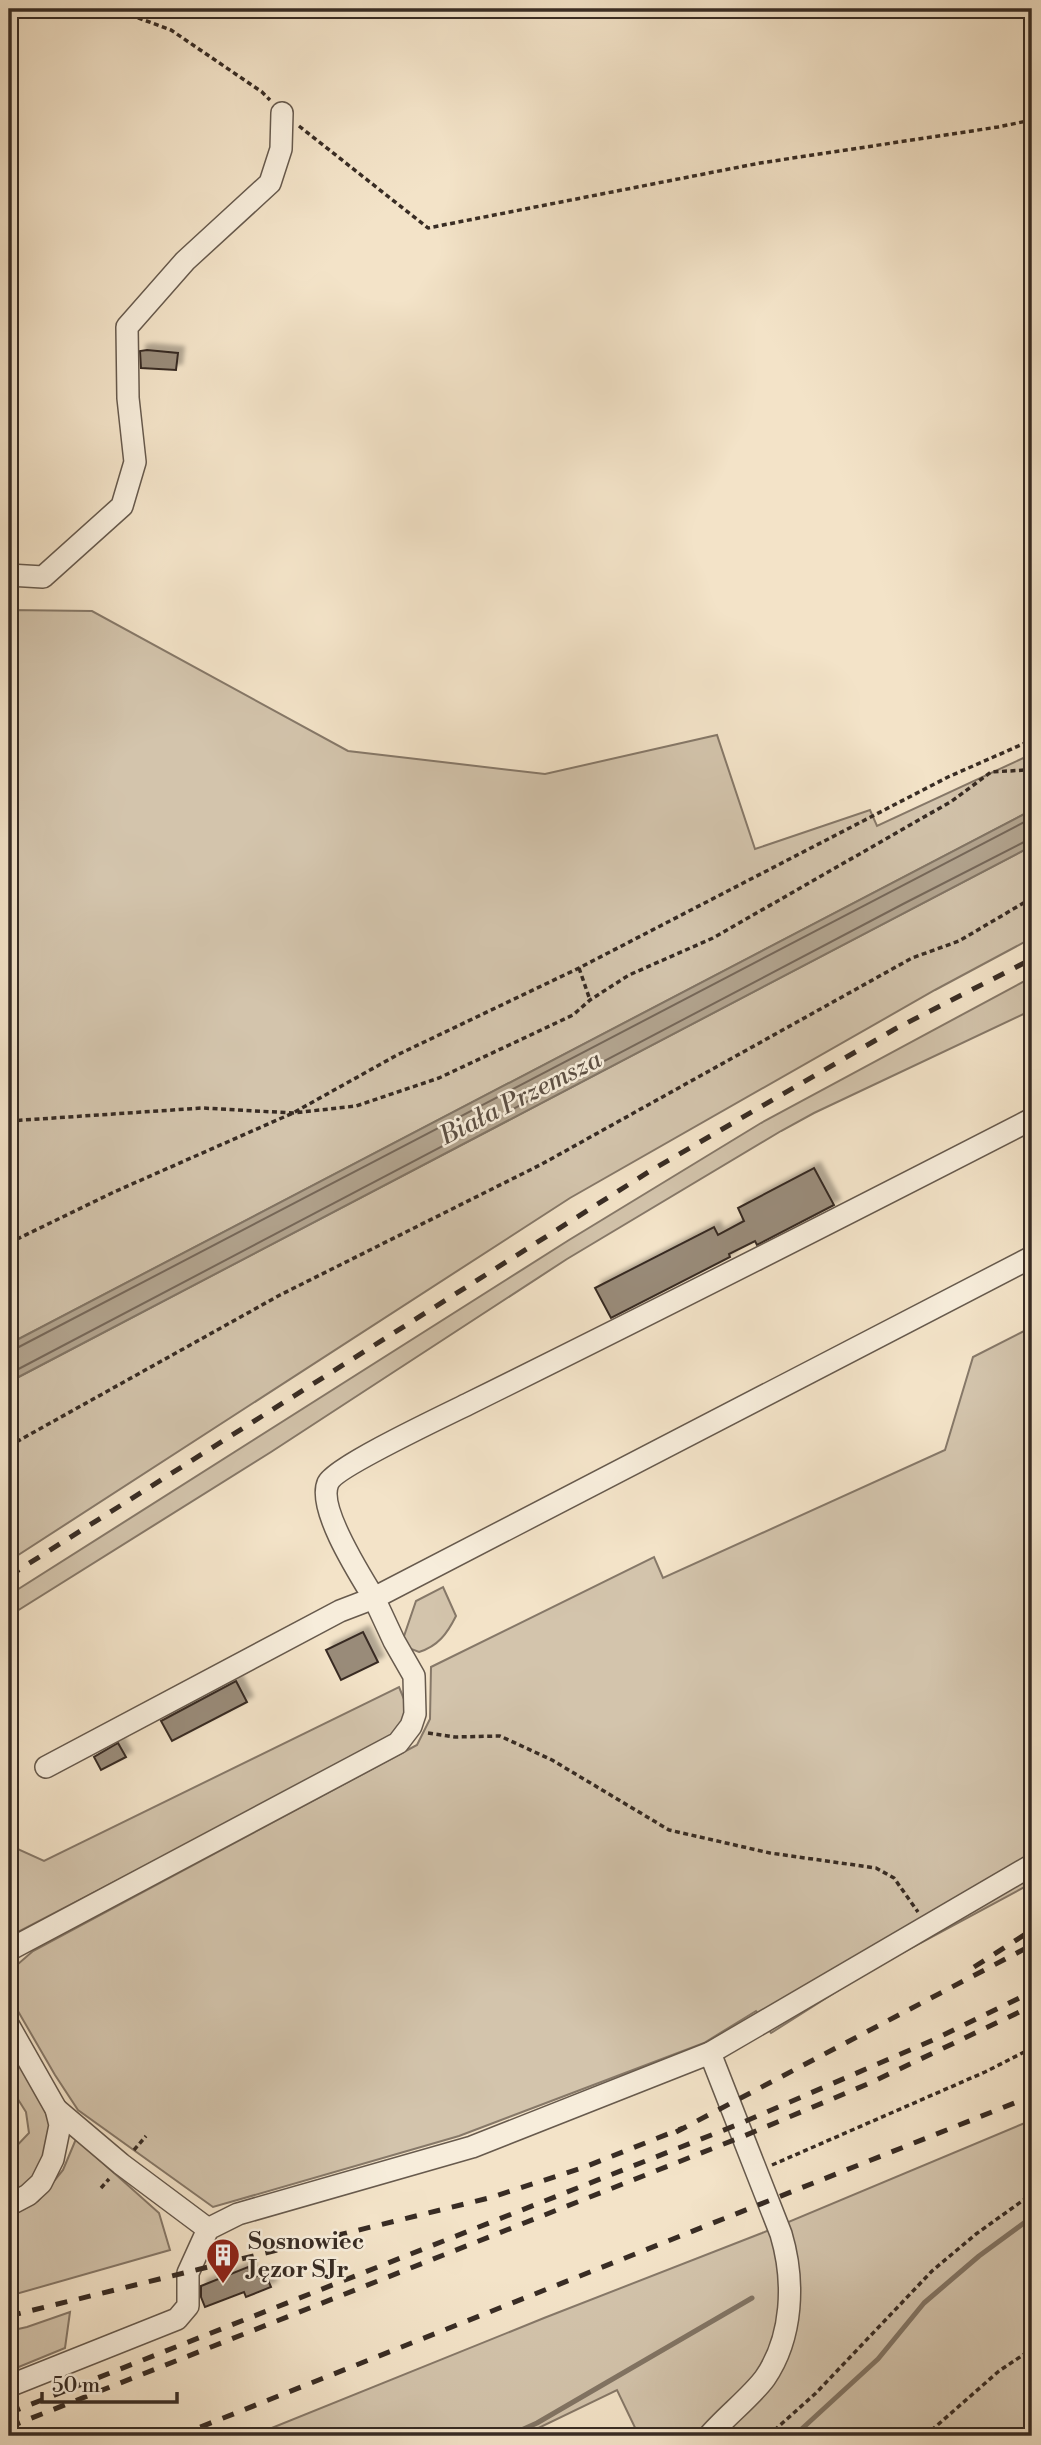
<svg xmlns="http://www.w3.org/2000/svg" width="1041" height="2445" viewBox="0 0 1041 2445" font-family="'Libre Bodoni',serif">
  <defs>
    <filter id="shadow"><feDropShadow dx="6" dy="-6" stdDeviation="2" flood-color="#0004"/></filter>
  </defs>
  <rect width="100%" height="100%" fill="#f3e3c8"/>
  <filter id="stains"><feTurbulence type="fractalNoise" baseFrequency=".00286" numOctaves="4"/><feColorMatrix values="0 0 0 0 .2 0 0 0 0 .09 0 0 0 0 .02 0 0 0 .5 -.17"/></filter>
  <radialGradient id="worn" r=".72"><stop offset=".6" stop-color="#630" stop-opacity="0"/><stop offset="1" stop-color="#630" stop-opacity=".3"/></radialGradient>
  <!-- green -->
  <g fill="#d3c4ac" stroke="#867868" stroke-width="2">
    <path d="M9 610 92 611 348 751 545 774 717 735 755 849 870 810 877 826 1032 754V810L9 1344Z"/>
    <path d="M1032 846V938L935 990 570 1198 9 1561V1382Z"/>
    <path d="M1032 977V1010L814 1113 781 1131 567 1259 271 1452 9 1616V1595L569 1240 761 1123Z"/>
    <path d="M1032 1327V1883L872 1969 771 2033 756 2011 704 2043 459 2136 213 2207 78 2110 55 2075 15 2006 13 1979 18 1964 33 1951 417 1745 430 1719 431 1667 654 1557 663 1578 945 1450 973 1357Z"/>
    <path d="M443 1587 456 1616C447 1634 438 1646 419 1652L406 1647 401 1638 404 1636 416 1601Z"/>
    <path d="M399 1687 406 1704 407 1722 398 1734 20 1931H9V1845L44 1861Z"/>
    <path d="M9 2047C26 2075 53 2106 51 2141 50 2147 46 2154 43 2161 36 2177 25 2187 9 2194V2154L29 2133 26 2112 9 2085Z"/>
    <path d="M1032 2120V2436H639L617 2390 522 2436H252L544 2318 762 2233Z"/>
    <path d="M76 2139 159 2213 170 2250 9 2296V2217L38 2201 63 2170Z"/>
    <path d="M70 2312 65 2348 9 2371V2331L27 2327Z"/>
  </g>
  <!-- water -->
  <path fill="#b3a590" stroke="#827565" stroke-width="2" d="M1032 810V846L9 1382V1344Z"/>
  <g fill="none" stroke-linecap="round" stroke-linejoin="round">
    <!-- shore -->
    <g stroke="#76685a" stroke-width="2">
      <path d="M9 1350 15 1349 1032 818"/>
      <path d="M9 1374 903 904 1026 841H1032"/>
    </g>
    <!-- stream -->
    <g stroke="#827565" stroke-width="5">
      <path d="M508 2436 537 2423 752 2298"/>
      <path d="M794 2436 878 2359 924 2303 979 2256 1032 2217"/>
    </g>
  </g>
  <!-- building -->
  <g fill="#998b79" stroke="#382c24" stroke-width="2" filter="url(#shadow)">
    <path d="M147 350 178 353 176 370 141 368 140 351Z"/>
    <path d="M814 1168 834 1205 757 1245 755 1241 729 1254 730 1257 611 1318 595 1288 714 1227 718 1235 744 1221 738 1208Z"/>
    <path d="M363 1632 378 1662 341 1680 326 1650Z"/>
    <path d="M236 1681 247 1702 172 1741 161 1721Z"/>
    <path d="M118 1743 126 1757 101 1770 94 1757Z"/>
    <path d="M248 2267 252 2278 265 2273 271 2287 246 2297 244 2292 205 2307 201 2297V2286Z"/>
  </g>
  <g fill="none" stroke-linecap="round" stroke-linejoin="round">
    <!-- minor casing -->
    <g stroke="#675a4d" stroke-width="24">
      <g id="minor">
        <path d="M9 575 43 577 122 506 135 462 128 398 127 327 185 261 270 183 281 149 282 113"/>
        <path d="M46 1767 340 1611 374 1598C360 1575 317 1508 328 1483 335 1467 448 1414 470 1403 658 1310 845 1215 1032 1119"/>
        <path d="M9 1950 398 1743 411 1726 415 1714 414 1676 394 1641 374 1598 1032 1257"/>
        <path d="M9 2026 56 2109 60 2125 53 2159 41 2183 28 2195 9 2205"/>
        <path d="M56 2109 121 2164 208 2229"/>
        <path d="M9 2386 177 2319 188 2306V2273L208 2229 238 2214 472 2147 710 2053 1032 1865"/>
        <path d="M709 2436C724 2418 752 2396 765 2378 793 2337 795 2281 781 2234L710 2053"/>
      </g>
    </g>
    <!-- path -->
    <g stroke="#382c24" stroke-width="3.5" stroke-dasharray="5 3.5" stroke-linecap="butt">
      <path d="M114 9 171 30 262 92 270 100"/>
      <path d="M299 126 428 228 760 163 998 127 1032 120"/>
      <path d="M579 968 590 1000"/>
      <path d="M9 1121 202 1108 293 1113 356 1106 439 1078 573 1015 590 1000 629 975 713 938 952 801 991 772 1026 770 1032 766"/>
      <path d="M9 1243 114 1192 293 1113 397 1055 579 968 948 777 1032 740"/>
      <path d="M9 1446 280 1295 542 1164 912 958 959 941 1032 898"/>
      <path d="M428 1733 455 1737 500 1736 552 1760 669 1830 770 1853 876 1868 894 1878 918 1912"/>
      <path d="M134 2150 146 2136"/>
      <path d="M772 2165 985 2072 1032 2048"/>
      <path d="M101 2188 109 2179"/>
      <path d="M768 2436 816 2393 932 2271 976 2234 1032 2194"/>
      <path d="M925 2436 999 2371 1032 2349"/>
    </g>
    <!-- minor -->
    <use href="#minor" stroke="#f7eddb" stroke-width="21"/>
    <!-- rail -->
    <g stroke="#382c24" stroke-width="5" stroke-dasharray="12 12" stroke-linecap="butt">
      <path d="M9 1576 650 1171 895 1029 1032 959"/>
      <path d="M974 1967 1032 1930"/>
      <path d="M676 2132 1032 1945"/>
      <path d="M9 2316 489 2198 582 2168 683 2128"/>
      <path d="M9 2413 739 2124 933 2040 1032 1992"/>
      <path d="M9 2427 744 2136 870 2083 1032 2006"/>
      <path d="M178 2436 1032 2096"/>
    </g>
  </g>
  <!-- icons -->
  <defs>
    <g id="building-pin" transform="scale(1.75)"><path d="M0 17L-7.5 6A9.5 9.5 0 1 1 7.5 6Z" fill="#8f2418" stroke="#f7eddb"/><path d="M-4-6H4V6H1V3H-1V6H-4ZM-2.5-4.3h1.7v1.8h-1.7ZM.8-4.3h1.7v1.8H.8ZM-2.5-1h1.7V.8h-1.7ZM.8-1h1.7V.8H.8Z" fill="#fff"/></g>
  </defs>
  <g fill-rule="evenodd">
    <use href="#building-pin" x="223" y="2255"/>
  </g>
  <g text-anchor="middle" stroke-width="5" stroke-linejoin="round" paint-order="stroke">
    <!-- poi labels -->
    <g font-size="24" font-weight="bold" fill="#382c24" stroke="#f7eddb" text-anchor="start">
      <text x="248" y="2249">Sosnowiec<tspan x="248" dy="28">Jęzor SJr</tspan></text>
    </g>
    <!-- water labels -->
    <g font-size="26" font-style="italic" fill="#5d5044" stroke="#f7eddb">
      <text transform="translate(520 1097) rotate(-27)" y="9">Biała Przemsza</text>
    </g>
  </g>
  <!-- margin -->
  <rect width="1041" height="2445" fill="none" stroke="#f3e3c8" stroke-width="35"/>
  <rect x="10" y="10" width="1020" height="2424" fill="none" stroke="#382c24" stroke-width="3.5"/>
  <rect x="18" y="18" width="1006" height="2410" fill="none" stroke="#382c24" stroke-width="2"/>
  <!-- scale -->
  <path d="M42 2392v10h135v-10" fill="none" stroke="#382c24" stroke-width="3.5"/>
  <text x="52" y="2392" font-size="21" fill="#382c24" stroke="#f7eddb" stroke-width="5" paint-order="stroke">50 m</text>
  <rect width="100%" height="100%" filter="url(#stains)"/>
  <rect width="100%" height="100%" fill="url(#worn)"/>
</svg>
